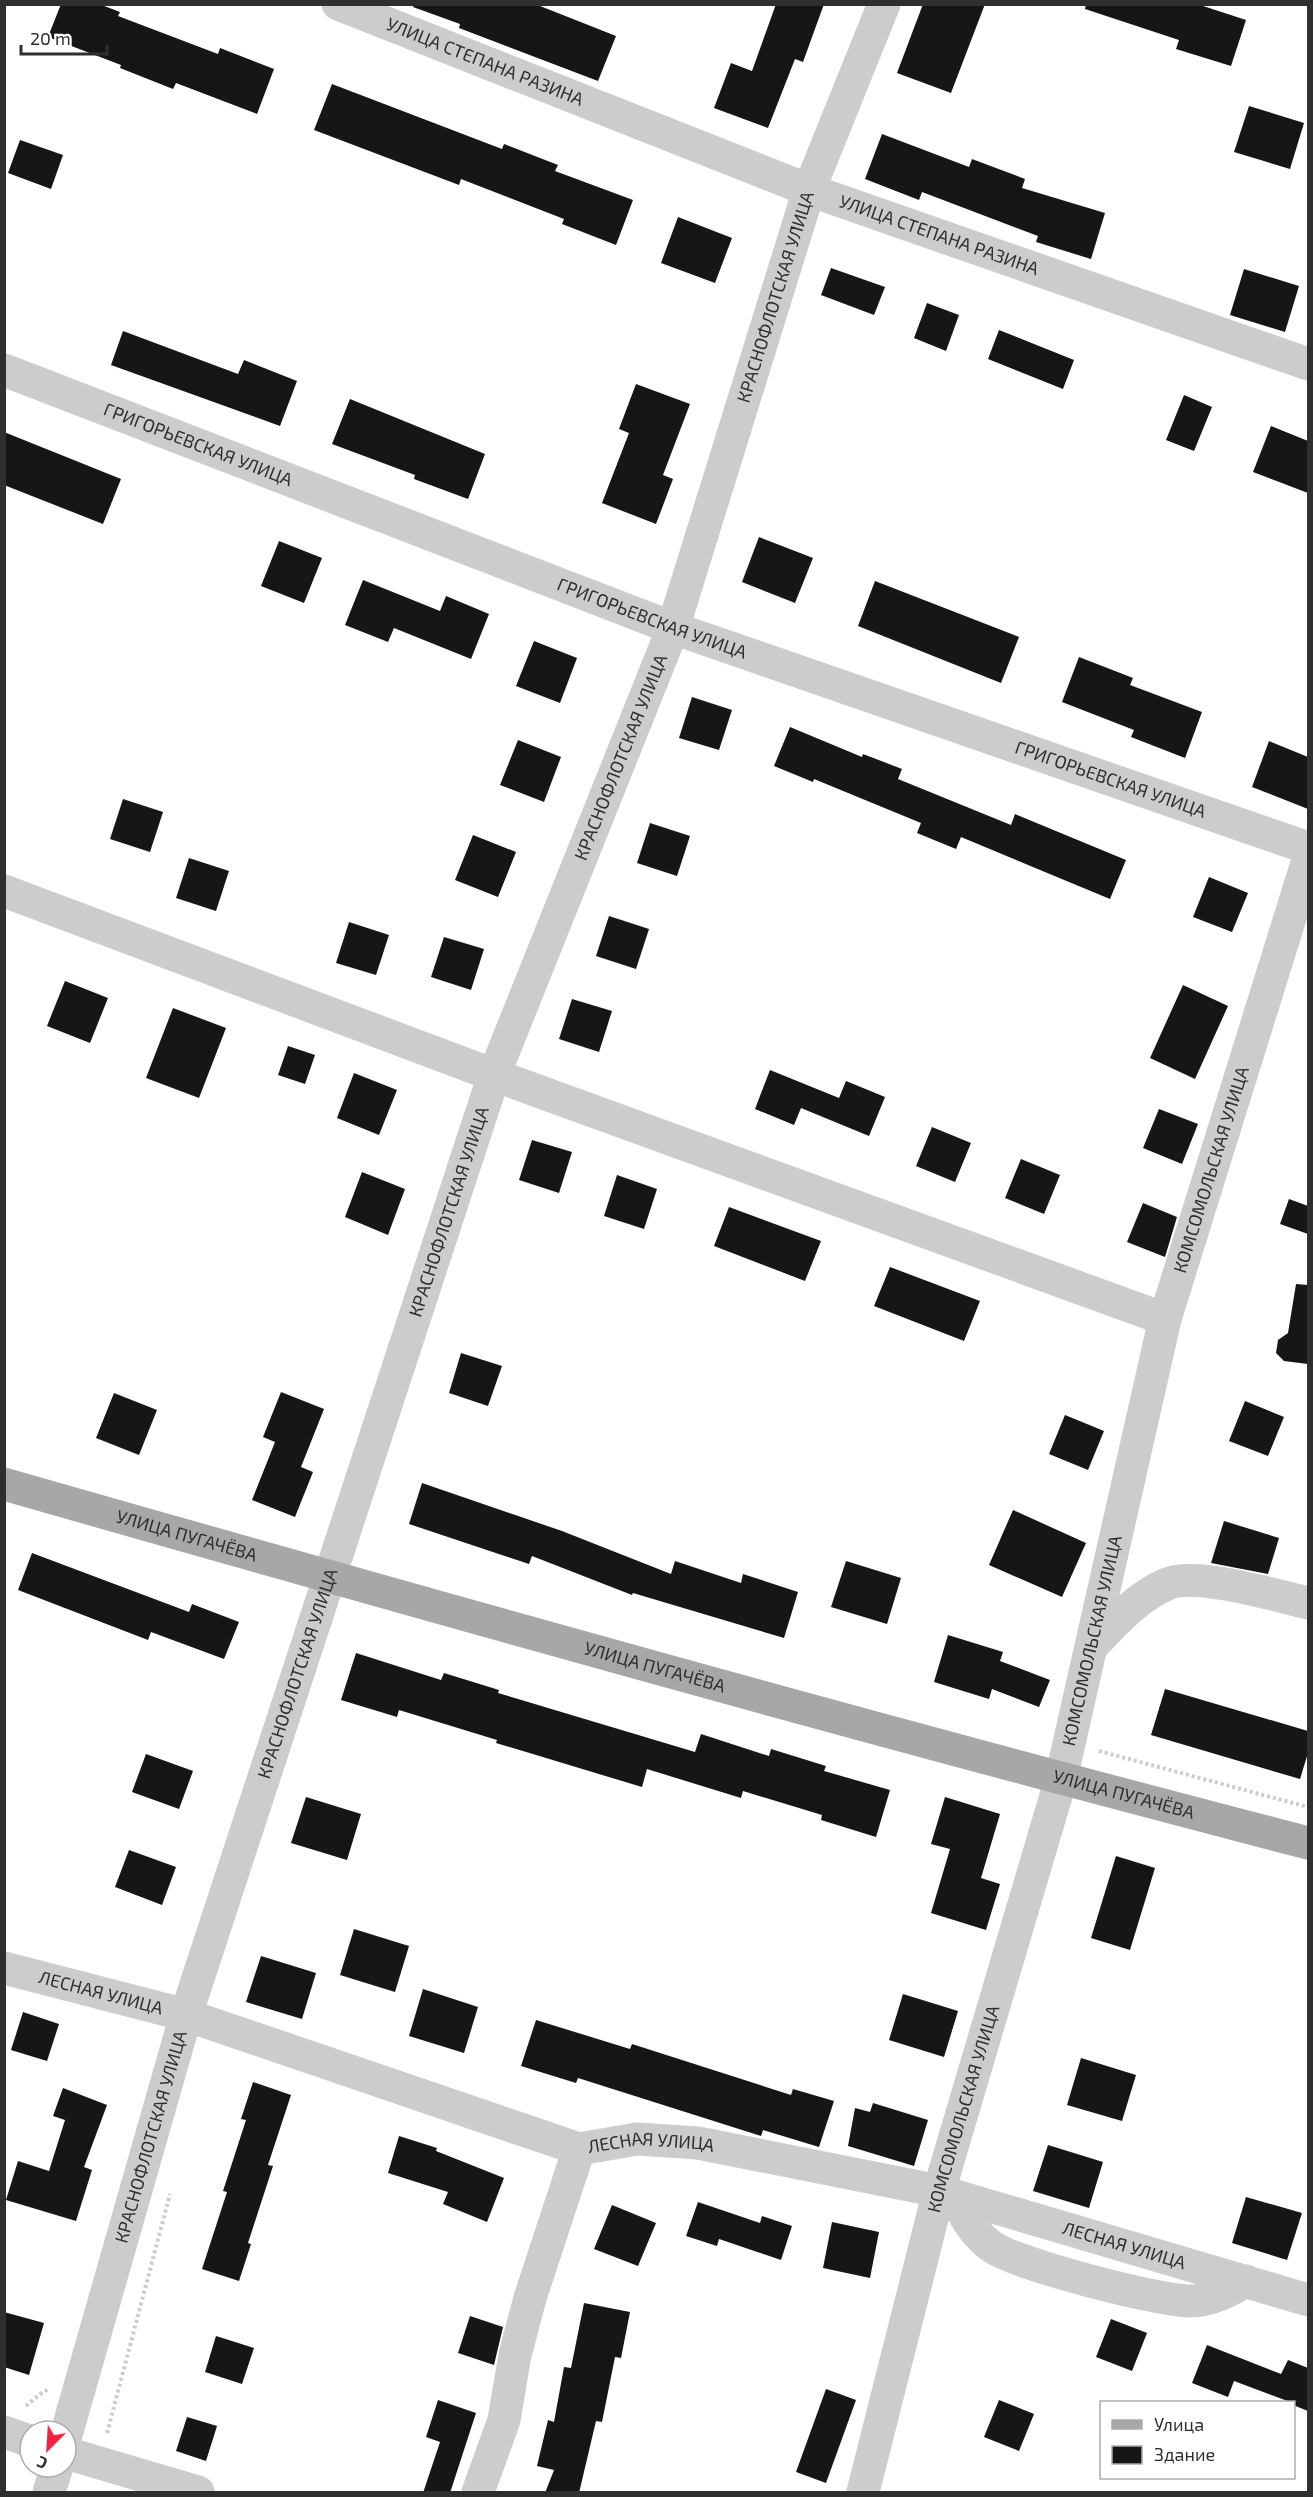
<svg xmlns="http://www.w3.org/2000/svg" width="1313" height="2497" viewBox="0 0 1313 2497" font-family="'Exo 2',sans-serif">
  <rect width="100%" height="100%" fill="#fff"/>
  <!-- building -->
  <g fill="#161616">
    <path d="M61 4H99L120 12 118 16 218 54 220 48 274 69 257 114 176 83 173 89 120 68 121 65 48 37Z"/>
    <path d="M414 4H535L616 36 598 81 459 28 460 24 413 7Z"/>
    <path d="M776 4H824L803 62 795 59 768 128 714 108 731 63 752 71Z"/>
    <path d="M923 4H985L951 93 897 73Z"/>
    <path d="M1086 4H1197L1246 20 1231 66 1176 49 1179 40 1085 9Z"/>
    <path d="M332 84 502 149 504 144 558 165 555 171 633 200 616 245 562 224 564 219 461 179 459 185 314 130Z"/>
    <path d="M1249 106 1304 123 1290 169 1234 152Z"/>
    <path d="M882 134 969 167 972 159 1025 179 1022 188 1105 213 1091 259 1036 242 1038 236 922 192 919 200 865 179Z"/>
    <path d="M20 140 63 155 51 189 8 173Z"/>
    <path d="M678 217 732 238 715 283 661 263Z"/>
    <path d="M831 268 885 287 874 315 821 295Z"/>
    <path d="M1244 269 1299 286 1285 332 1230 315Z"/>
    <path d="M927 303 959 315 946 351 914 338Z"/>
    <path d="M999 330 1074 360 1063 389 988 359Z"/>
    <path d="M123 331 238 374 244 360 297 381 280 426 111 365Z"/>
    <path d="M636 384 690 404 663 475 673 479 656 524 602 503 629 433 619 429Z"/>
    <path d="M1184 395 1212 407 1194 451 1166 440Z"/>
    <path d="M350 399 485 454 468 499 414 479 415 475 332 444Z"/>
    <path d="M1271 426 1308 441V493L1253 472Z"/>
    <path d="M4 432 121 479 103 524 4 485Z"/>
    <path d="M759 537 813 558 795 603 742 582Z"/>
    <path d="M279 541 322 558 304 603 261 586Z"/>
    <path d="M363 580 440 611 446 596 489 614 471 659 394 628 388 642 345 625Z"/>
    <path d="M875 581 1019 637 1001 683 858 626Z"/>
    <path d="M534 641 577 658 560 703 516 686Z"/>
    <path d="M1079 657 1133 678 1130 685 1202 712 1185 758 1131 737 1134 730 1062 702Z"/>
    <path d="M692 697 732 710 719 750 679 738Z"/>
    <path d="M790 727 862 757 863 754 902 769 898 779 1011 825 1015 814 1126 860 1110 899 961 837 956 849 917 833 921 823 814 779 813 782 774 766Z"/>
    <path d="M518 740 561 757 544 802 500 785Z"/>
    <path d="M1269 741 1308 757V809L1252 787Z"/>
    <path d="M123 799 163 812 150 852 110 839Z"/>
    <path d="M650 823 690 836 677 876 637 863Z"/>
    <path d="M473 835 516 852 498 897 455 880Z"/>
    <path d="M189 858 229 871 216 911 176 898Z"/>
    <path d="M1209 877 1248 893 1232 932 1193 917Z"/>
    <path d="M609 916 649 929 636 969 596 956Z"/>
    <path d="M349 922 389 935 376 975 336 963Z"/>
    <path d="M444 937 484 949 471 990 431 977Z"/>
    <path d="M65 981 108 998 90 1043 47 1026Z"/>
    <path d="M1183 985 1228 1006 1195 1079 1150 1058Z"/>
    <path d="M572 999 612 1011 599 1052 559 1039Z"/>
    <path d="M173 1008 226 1028 199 1098 146 1078Z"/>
    <path d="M288 1046 315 1055 305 1084 278 1075Z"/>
    <path d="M770 1070 839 1098 846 1081 885 1097 869 1136 801 1108 794 1125 755 1109Z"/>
    <path d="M354 1073 397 1090 379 1135 337 1118Z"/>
    <path d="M1159 1109 1198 1124 1182 1164 1143 1148Z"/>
    <path d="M932 1127 971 1143 955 1182 916 1166Z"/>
    <path d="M532 1140 572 1152 559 1193 519 1180Z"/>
    <path d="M1021 1159 1060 1175 1044 1214 1005 1198Z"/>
    <path d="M362 1172 405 1189 388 1235 345 1217Z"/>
    <path d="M617 1175 657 1189 644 1229 604 1216Z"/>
    <path d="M1289 1199 1308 1206V1234L1280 1224Z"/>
    <path d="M1143 1203 1177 1217 1165 1257 1127 1242Z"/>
    <path d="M729 1207 821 1241 805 1281 714 1246Z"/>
    <path d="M890 1267 980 1301 964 1341 874 1306Z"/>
    <path d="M1296 1284 1308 1285V1364L1284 1361 1276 1353 1278 1340 1288 1333Z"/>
    <path d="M461 1353 502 1366 488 1406 449 1393Z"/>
    <path d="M281 1392 324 1409 301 1467 313 1472 295 1517 252 1500 275 1442 263 1437Z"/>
    <path d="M114 1393 157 1410 139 1455 96 1438Z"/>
    <path d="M1245 1401 1284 1417 1268 1456 1229 1441Z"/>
    <path d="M1065 1415 1104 1431 1088 1470 1049 1454Z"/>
    <path d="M422 1483 562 1531 671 1574 675 1561 741 1583 743 1574 798 1592 784 1638 633 1593 632 1595 532 1556 529 1564 409 1524Z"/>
    <path d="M1013 1510 1086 1543 1062 1597 989 1565Z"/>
    <path d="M1224 1521 1279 1538 1268 1574 1211 1563Z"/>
    <path d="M32 1553 189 1612 192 1604 239 1622 224 1659 151 1632 148 1640 18 1590Z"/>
    <path d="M846 1561 901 1578 887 1624 831 1607Z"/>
    <path d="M948 1635 1003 1652 1000 1661 1050 1680 1039 1707 992 1689 989 1699 934 1682Z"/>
    <path d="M356 1653 441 1680 444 1673 499 1690 498 1693 695 1752 701 1734 769 1756 771 1749 826 1766 824 1771 890 1790 876 1837 821 1820 822 1815 743 1791 741 1798 647 1769 642 1787 496 1743 497 1740 399 1710 397 1717 341 1700Z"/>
    <path d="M1165 1689 1308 1731V1753L1300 1779 1151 1735Z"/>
    <path d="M146 1754 193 1771 179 1809 132 1792Z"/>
    <path d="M306 1797 361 1814 347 1860 291 1843Z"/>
    <path d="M945 1797 1000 1814 981 1878 1000 1884 986 1930 931 1913 950 1849 931 1844Z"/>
    <path d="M129 1850 176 1867 162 1905 115 1887Z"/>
    <path d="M1116 1856 1155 1868 1130 1950 1091 1938Z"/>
    <path d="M354 1929 409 1946 395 1992 340 1975Z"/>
    <path d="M261 1956 316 1973 302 2019 246 2002Z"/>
    <path d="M423 1989 478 2007 464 2053 409 2036Z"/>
    <path d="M903 1994 958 2011 944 2057 889 2040Z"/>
    <path d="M23 2012 59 2024 47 2061 11 2050Z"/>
    <path d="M536 2020 630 2049 632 2044 791 2095 793 2089 834 2101 819 2147 763 2130 761 2136 578 2078 576 2083 521 2066Z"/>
    <path d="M1081 2058 1136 2075 1122 2121 1067 2105Z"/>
    <path d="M253 2082 291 2095 268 2165 273 2166 248 2243 251 2244 239 2281 202 2269 227 2192 223 2191 246 2120 241 2119Z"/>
    <path d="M63 2088 107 2105 84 2167 92 2170 76 2221 6 2200 18 2161 49 2171 65 2120 53 2116Z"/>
    <path d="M873 2103 928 2120 914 2166 848 2146 855 2108 870 2112Z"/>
    <path d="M399 2136 437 2148 436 2151 504 2178 487 2222 443 2204 448 2192 388 2173Z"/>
    <path d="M1048 2145 1103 2162 1089 2208 1033 2191Z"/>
    <path d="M1246 2197 1302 2213 1287 2260 1232 2243Z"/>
    <path d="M698 2202 760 2223 762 2216 792 2226 781 2260 719 2239 717 2246 686 2236Z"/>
    <path d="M612 2205 656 2223 638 2266 594 2249Z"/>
    <path d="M832 2222 879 2232 870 2278 823 2268Z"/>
    <path d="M584 2303 630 2312 621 2358 615 2357 602 2422 596 2421 579 2493H545L554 2470 537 2466 548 2420 554 2422 564 2367 571 2368Z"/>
    <path d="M4 2312 44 2323 29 2375 4 2367Z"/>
    <path d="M470 2316 503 2327 494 2365 458 2353Z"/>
    <path d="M1111 2319 1147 2333 1132 2371 1096 2357Z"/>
    <path d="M216 2336 254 2348 242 2384 205 2372Z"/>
    <path d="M1207 2345 1281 2374 1288 2360 1308 2368V2411L1293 2405V2403L1234 2381 1228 2397 1192 2383Z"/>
    <path d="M826 2389 856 2400 826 2483 796 2472Z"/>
    <path d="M438 2400 476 2413 450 2493H423L440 2442 426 2437Z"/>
    <path d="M999 2400 1034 2414 1019 2451 984 2437Z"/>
    <path d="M187 2417 217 2426 206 2461 176 2451Z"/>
  </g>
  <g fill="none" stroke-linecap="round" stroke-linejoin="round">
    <!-- path -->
    <g stroke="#ccc" stroke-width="4" stroke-dasharray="3 3" stroke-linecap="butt">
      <path d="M1099 1751 1308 1807"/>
      <path d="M26 2406 44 2391 48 2390"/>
      <path d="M107 2433 170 2194"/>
    </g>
    <!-- minor -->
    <g stroke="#ccc" stroke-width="33">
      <path id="s1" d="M338 4 809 190 1308 364"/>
      <path id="s2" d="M4 370 673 628 1308 848"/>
      <path d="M4 891 494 1075 1165 1319"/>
      <path d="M1093 1645C1115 1622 1137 1597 1167 1584 1195 1571 1277 1596 1308 1603"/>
      <path id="s3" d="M4 1968 186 2015 579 2149 637 2139 698 2143 939 2191 1308 2300"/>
      <path d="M953 2195C964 2214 972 2232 991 2246 1015 2264 1158 2301 1190 2301 1211 2301 1229 2291 1246 2281"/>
      <path d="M4 2432 30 2441"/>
      <path id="s4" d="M66 2435 186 2015 494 1075 673 628 809 190 884 4"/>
      <path d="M66 2453 198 2492"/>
      <path d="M49 2492 57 2467"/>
      <path d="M478 2492 504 2420 515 2355 530 2298 579 2149"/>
      <path id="s5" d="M863 2492 939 2191 1061 1779 1165 1319 1308 860"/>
    </g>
    <!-- major -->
    <path stroke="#a7a7a7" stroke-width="33" id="s6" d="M4 1484C438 1608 872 1730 1308 1843"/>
  </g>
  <g text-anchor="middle" stroke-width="6" stroke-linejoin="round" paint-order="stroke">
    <!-- street labels -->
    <g font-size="18" fill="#2f2f2f" stroke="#fff">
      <text dy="6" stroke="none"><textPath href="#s1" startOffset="158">УЛИЦА СТЕПАНА РАЗИНА</textPath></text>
      <text dy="6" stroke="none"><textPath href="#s1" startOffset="644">УЛИЦА СТЕПАНА РАЗИНА</textPath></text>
      <text dy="6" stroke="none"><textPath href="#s4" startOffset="2254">КРАСНОФЛОТСКАЯ УЛИЦА</textPath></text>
      <text dy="6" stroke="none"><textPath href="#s2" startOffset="208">ГРИГОРЬЕВСКАЯ УЛИЦА</textPath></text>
      <text dy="6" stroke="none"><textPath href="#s2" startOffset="694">ГРИГОРЬЕВСКАЯ УЛИЦА</textPath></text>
      <text dy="6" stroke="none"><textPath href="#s4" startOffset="1768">КРАСНОФЛОТСКАЯ УЛИЦА</textPath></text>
      <text dy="6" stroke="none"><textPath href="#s2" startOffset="1180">ГРИГОРЬЕВСКАЯ УЛИЦА</textPath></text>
      <text dy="6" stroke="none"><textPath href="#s5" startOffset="1368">КОМСОМОЛЬСКАЯ УЛИЦА</textPath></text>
      <text dy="6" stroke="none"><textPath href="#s4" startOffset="1282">КРАСНОФЛОТСКАЯ УЛИЦА</textPath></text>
      <text dy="6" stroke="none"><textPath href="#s6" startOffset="190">УЛИЦА ПУГАЧЁВА</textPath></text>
      <text dy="6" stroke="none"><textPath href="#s5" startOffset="882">КОМСОМОЛЬСКАЯ УЛИЦА</textPath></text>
      <text dy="6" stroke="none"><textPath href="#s6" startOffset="676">УЛИЦА ПУГАЧЁВА</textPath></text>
      <text dy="6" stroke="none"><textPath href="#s4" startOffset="796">КРАСНОФЛОТСКАЯ УЛИЦА</textPath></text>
      <text dy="6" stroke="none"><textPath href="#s6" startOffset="1162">УЛИЦА ПУГАЧЁВА</textPath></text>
      <text dy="6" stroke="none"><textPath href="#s3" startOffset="100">ЛЕСНАЯ УЛИЦА</textPath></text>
      <text dy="6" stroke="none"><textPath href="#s5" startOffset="396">КОМСОМОЛЬСКАЯ УЛИЦА</textPath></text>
      <text dy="6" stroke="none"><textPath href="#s4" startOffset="310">КРАСНОФЛОТСКАЯ УЛИЦА</textPath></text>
      <text dy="6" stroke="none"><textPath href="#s3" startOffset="676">ЛЕСНАЯ УЛИЦА</textPath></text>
      <text dy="6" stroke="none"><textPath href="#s3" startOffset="1162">ЛЕСНАЯ УЛИЦА</textPath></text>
    </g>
  </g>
  <!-- border -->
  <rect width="1313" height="2497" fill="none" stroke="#2f2f2f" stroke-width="12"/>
  <!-- legend -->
  <rect x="1100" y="2401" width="195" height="78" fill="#ffffff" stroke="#acacac" stroke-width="1.5"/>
  <rect x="1112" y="2420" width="30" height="9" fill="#a7a7a7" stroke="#acacac" stroke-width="1.5"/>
  <text x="1154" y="2431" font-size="18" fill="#2f2f2f">Улица</text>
  <rect x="1112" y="2446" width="30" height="18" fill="#161616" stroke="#acacac" stroke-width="1.5"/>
  <text x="1154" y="2461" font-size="18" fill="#2f2f2f">Здание</text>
  <!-- north arrow -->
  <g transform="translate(48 2449) rotate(204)"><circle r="28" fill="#ffffff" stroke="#acacac" stroke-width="1.5"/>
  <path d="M0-4.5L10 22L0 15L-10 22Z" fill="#f42341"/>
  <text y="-9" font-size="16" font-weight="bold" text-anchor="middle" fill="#2f2f2f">С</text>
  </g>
  <!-- scale -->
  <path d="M21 45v9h86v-9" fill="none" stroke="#2f2f2f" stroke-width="3"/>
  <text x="30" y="45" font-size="18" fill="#2f2f2f" stroke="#ffffff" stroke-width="4.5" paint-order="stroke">20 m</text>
</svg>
